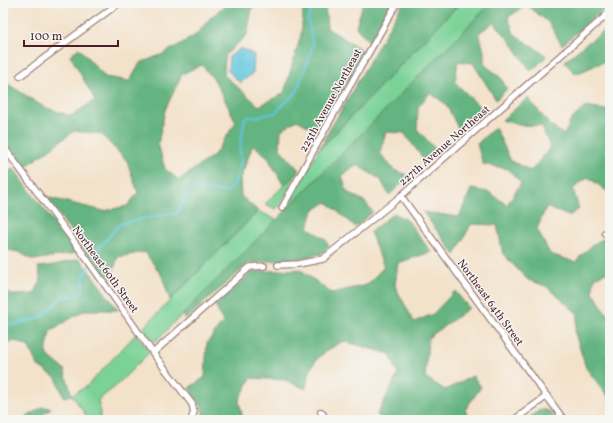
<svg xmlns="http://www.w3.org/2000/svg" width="613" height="423" viewBox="0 0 613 423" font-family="Vollkorn,serif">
  <rect width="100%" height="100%" fill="#f6f6f2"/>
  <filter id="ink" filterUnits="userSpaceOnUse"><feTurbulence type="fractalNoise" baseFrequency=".025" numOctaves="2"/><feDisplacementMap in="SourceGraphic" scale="8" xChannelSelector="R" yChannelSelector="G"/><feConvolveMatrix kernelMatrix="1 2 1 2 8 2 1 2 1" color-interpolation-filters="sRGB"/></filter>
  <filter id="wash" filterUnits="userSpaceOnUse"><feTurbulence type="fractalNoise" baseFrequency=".012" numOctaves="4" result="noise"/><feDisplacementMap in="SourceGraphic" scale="16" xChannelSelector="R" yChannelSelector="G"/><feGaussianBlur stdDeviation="0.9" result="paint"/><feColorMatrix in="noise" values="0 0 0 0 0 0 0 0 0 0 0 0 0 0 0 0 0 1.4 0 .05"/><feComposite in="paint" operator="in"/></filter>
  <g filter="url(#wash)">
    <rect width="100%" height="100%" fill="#f3e2ca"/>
    <!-- green -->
    <g fill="#7ad297" stroke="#627861">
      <path d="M460 3H491L286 210 317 152Z"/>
      <path d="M299 170 281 204 276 209 265 204Z"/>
      <path d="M258 211 277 220 155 342 142 329Z"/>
      <path d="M136 334 150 352 115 387 98 400 101 420H89L72 395 87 386Z"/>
    </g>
    <!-- forest -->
    <g fill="#63b480" stroke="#566a56" fill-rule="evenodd">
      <path d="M228 3H253L247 35 225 55 224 75 259 106 284 93 301 35 303 12 299 3H325L327 28 364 51 318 132 297 120 281 130 280 149 299 170 284 186 267 156 253 145 240 179 241 196 258 211 170 300 162 276 145 252 118 257 109 284 46 197 104 211 127 206 138 193 127 161 101 134 74 131 24 168 3 139V81L44 107 71 116 95 100 70 55 79 48 105 77 130 81 140 63 163 54 196 35 211 17ZM202 65 215 81 236 122 214 155 179 180 165 169 158 144 165 110 182 74Z"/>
      <path d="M363 3H392L369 42 356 27Z"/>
      <path d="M403 3H460L317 152Z"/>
      <path d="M491 3H610L607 7 562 45 548 22 527 5 508 17 514 34 547 56 531 71 510 41 494 22 479 33 484 51V64L501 78 507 89 496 100 473 63 458 61 455 82 484 111 468 127 458 128 446 104 430 93 418 107 417 129 436 150 425 161 404 133 386 132 380 153 394 170 410 176 389 195 381 180 357 165 342 176 347 192 364 201 373 212 355 227 327 202 313 211 308 227 326 240 329 247 321 254 296 259 249 263 186 319 182 315Z"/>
      <path d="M606 30C613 42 609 50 603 62L576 74 564 62 583 46Z"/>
      <path d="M528 98 549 124 564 135 571 120 585 107 606 110 610 108V190L608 192 588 177 573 189 579 209 569 216 546 207 537 229 550 254 575 262 592 245 610 235V274L604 273 594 279 593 292 610 319V399L586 368 575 333 578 314 546 286 528 280 503 254 497 225 471 224 455 255 423 212 459 217 471 189 489 192 507 205 521 183 508 169 483 164 477 144 495 127 511 161 531 171 550 148 542 126 519 125 502 120Z"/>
      <path d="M13 168 77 253 33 260 19 252 3 249V175Z"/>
      <path d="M394 213 408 221 431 252 398 263 395 286 414 322 433 314 455 291 469 308 428 338 425 377 445 390 473 376 481 387 465 410 470 420H383L377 415 398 374 390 354 343 341C319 355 310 360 306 389L285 380 251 378 239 400 243 420 212 419 204 420 202 408 189 388 205 377 207 343 223 322 215 305 252 272 300 269 331 293 367 285 384 267 370 232Z"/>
      <path d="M80 259 118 310H85L50 331 46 354 64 369 72 395 64 397 56 378 37 365 29 347 16 341 3 344V288L12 295 34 294 41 281 38 267 49 266Z"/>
      <path d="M43 407 51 408 37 420H25L29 415Z"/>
      <path d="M541 409 549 411 556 420H526Z"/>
    </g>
    <!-- water -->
    <path fill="#60c7dd" stroke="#557384" d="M241 48 254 55 253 73 240 83 228 71 229 57Z"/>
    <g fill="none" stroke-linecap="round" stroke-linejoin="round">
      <!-- stream -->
      <path stroke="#60c7dd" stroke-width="2" d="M3 325 17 324 42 317 63 296H77L83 290 84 276 98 249 120 224 166 214H176L187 194 195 189 225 192 234 186 241 162 240 146 245 117H256L275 113 297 91 313 45 308 19 315 3"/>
    </g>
  </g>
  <g filter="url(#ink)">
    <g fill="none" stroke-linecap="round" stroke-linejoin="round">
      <!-- minor casing -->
      <g stroke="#9e807a" stroke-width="8">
        <g id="minor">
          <path d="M20 76 119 3"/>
          <path d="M3 146 84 255 153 353 192 404 194 412 191 420"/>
          <path d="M401 196 564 420"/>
          <path d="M282 208 328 124 397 3"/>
          <path d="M605 233 610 230"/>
          <path d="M278 265 298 264 323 259 401 196 610 12"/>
          <path d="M153 353 250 267 264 266"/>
          <path d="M321 412 327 420"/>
          <path d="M514 420 547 396"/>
        </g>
      </g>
      <!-- minor -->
      <use href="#minor" stroke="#fff" stroke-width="5.5"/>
    </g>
  </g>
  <g text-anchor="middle" stroke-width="3" stroke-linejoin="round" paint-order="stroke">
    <!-- street labels -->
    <g font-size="11" fill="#4a1f2b" stroke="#f6f6f2">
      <text transform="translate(330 100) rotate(-61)" y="4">225th Avenue Northeast</text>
      <text transform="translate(444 145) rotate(-41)" y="4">227th Avenue Northeast</text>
      <text transform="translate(106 269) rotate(54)" y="4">Northeast 60th Street</text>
      <text transform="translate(491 302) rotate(54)" y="4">Northeast 64th Street</text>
    </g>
  </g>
  <!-- margin -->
  <rect width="613" height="423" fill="none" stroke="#f6f6f2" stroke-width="16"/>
  <!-- scale -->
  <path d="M24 40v6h94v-6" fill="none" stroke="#4a1f2b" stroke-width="2"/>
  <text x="30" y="40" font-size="12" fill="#4a1f2b" stroke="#f6f6f2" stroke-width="3" paint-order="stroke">100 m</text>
</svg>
